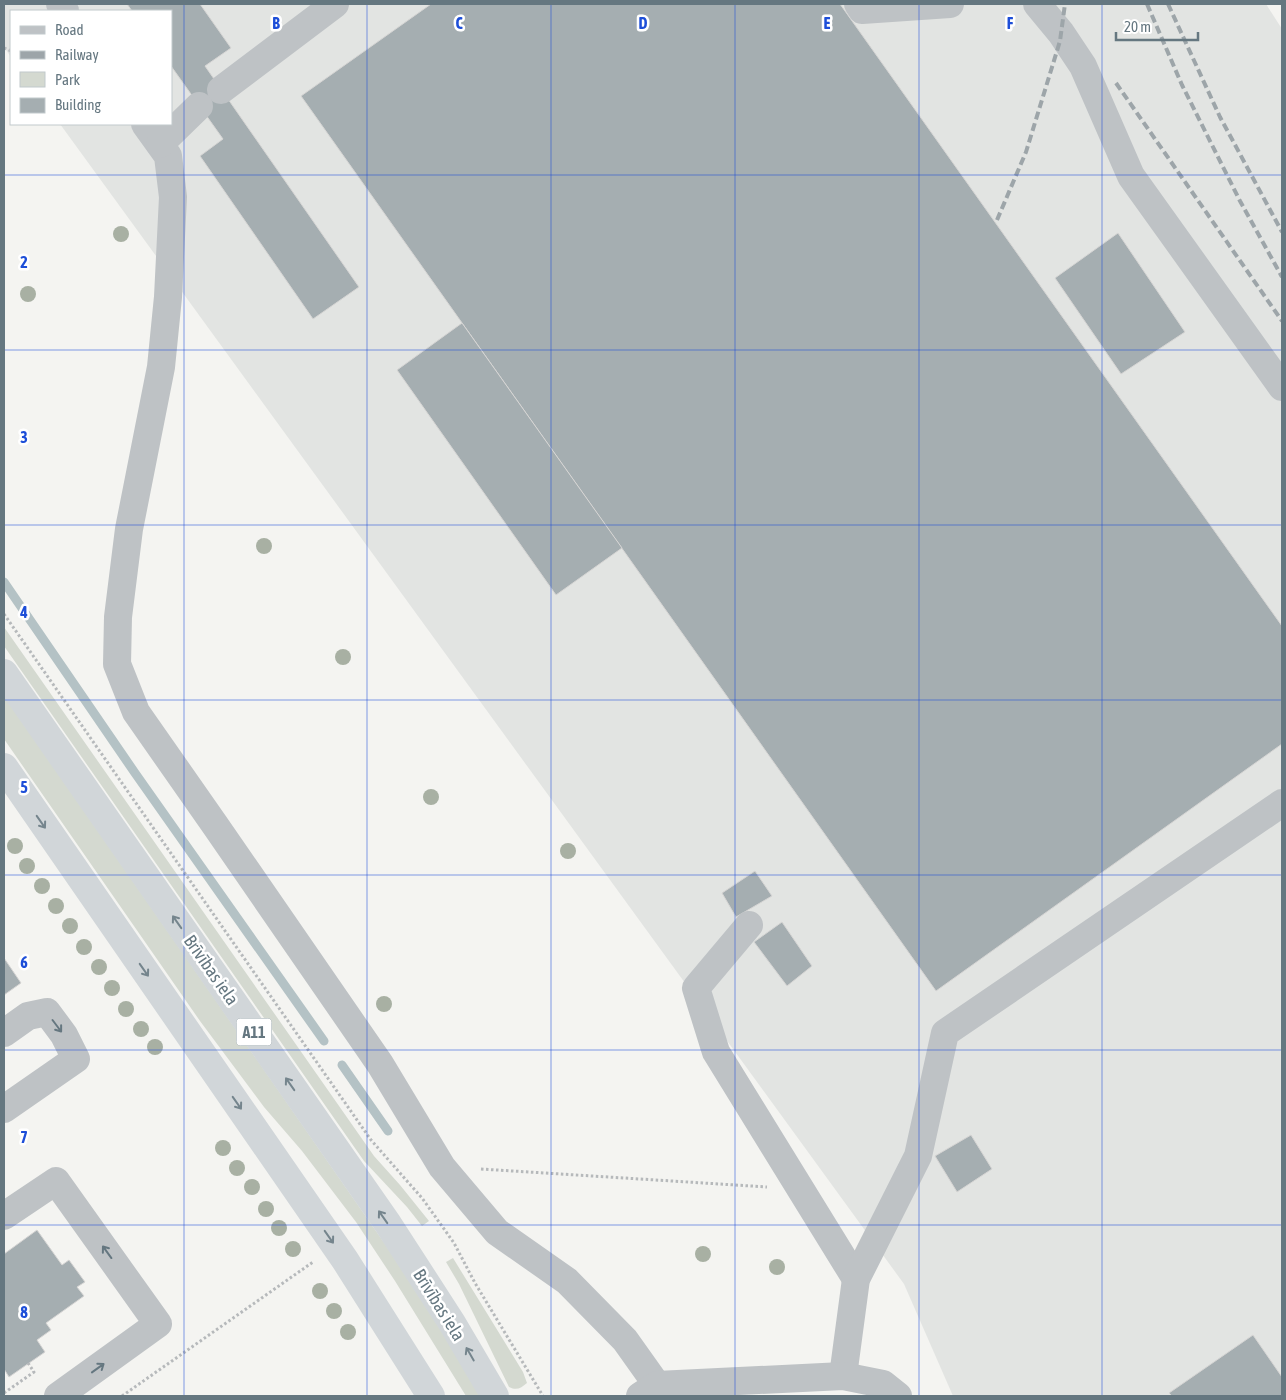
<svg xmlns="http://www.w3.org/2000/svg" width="1286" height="1400" viewBox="0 0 1286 1400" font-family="'Asap Condensed',sans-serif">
  <rect width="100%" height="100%" fill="#f4f4f1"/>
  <!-- built -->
  <path fill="#e2e4e2" d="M4 4H1266L1282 29V1396H953L904 1284 60 124H171V11H11V57L4 47Z"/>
  <!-- green -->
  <g fill="#d4d9d0">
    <path d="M4 627 374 1156 400 1185 429 1221 422 1226 407 1207 364 1161 4 646Z"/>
    <path d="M4 696 385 1244 451 1346 480 1396H466L395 1281 356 1222 302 1151 264 1107 200 1021 4 739Z"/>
    <path d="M453 1258 523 1372 527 1383C521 1388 517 1391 509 1387L459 1284 446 1262Z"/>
  </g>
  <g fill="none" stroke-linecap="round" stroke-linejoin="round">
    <!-- stream -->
    <g stroke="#b4c2c5" stroke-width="9">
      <path d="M4 582 135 773 324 1041"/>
      <path d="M342 1065 388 1131"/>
    </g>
  </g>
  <!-- building -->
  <g fill="#a5aeb1" stroke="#d6d5d4">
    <path d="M127 4H200L231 48 205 66 359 287 313 319 200 156 223 139 171 66V11H132Z"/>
    <path d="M431 4H840L1282 626V744L936 991 301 96Z"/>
    <path d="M1118 233 1185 332 1121 374 1055 278Z"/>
    <path d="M462 323 622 548 556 595 397 370Z"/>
    <path d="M755 871 772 896 736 917 722 893Z"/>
    <path d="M782 922 812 966 787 986 754 942Z"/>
    <path d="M4 958 21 983 4 995Z"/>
    <path d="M971 1135 992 1169 957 1192 935 1156Z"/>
    <path d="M37 1230 62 1265 69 1260 85 1282 77 1287 84 1296 46 1323 51 1330 37 1340 45 1352 9 1377 4 1369V1254Z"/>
    <path d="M1253 1335 1282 1377V1396H1172L1169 1393Z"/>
  </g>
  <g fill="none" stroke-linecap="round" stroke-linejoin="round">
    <!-- path -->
    <g stroke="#b6b9bb" stroke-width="3" stroke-dasharray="2.5 2.5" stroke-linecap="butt">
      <path d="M4 48 11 51"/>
      <path d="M4 614 371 1140 422 1198 454 1243 475 1283 543 1396"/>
      <path d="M481 1169 767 1187"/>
      <path d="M4 1393 34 1372 28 1363"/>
      <path d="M122 1396 313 1262"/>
    </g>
    <!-- minor -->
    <g stroke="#bec2c5" stroke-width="28">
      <path d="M60 4 65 11"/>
      <path d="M858 4 862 10 950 4"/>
      <path d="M1037 4 1061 33 1083 66 1131 176 1282 387"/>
      <path d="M221 90 335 4"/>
      <path d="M145 124 168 156 173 197 168 297 161 367 129 529 118 617 117 664 136 712 215 825 380 1064 442 1167 497 1232 567 1281 625 1340 657 1385"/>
      <path d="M160 144 199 106"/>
      <path d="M749 925 696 988 716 1052 856 1279"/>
      <path d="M4 1033 28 1016 47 1012 64 1035 76 1059 4 1109"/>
      <path d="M4 1216 56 1181 158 1324 58 1396"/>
      <path d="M843 1376 856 1279 918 1156 945 1033 1282 803"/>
      <path d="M640 1396 657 1385 843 1376 883 1384 898 1396"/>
    </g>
    <!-- highway -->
    <g stroke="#d1d6d9" stroke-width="28">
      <path d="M4 673 388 1224 452 1323 495 1396"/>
      <path d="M4 767 345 1260 431 1396"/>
    </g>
    <!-- rail -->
    <g stroke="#9da5a9" stroke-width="4" stroke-dasharray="8 4" stroke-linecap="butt">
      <path d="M1147 4 1182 85 1240 201 1282 277"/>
      <path d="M1168 4 1220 117 1282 232"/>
      <path d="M1116 83 1282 321"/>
      <path d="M997 220 1026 152 1060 41 1065 4"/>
    </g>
  </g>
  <!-- trees -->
  <g fill="#a8b0a3">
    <circle cx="121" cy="234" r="8"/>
    <circle cx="28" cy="294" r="8"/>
    <circle cx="264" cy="546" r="8"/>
    <circle cx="343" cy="657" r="8"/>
    <circle cx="431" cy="797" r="8"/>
    <circle cx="15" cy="846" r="8"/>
    <circle cx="568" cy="851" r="8"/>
    <circle cx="27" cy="866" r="8"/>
    <circle cx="42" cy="886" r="8"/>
    <circle cx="56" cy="906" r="8"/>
    <circle cx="70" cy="926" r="8"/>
    <circle cx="84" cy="947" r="8"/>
    <circle cx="99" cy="967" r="8"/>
    <circle cx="112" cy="988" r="8"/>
    <circle cx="384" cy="1004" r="8"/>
    <circle cx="126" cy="1009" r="8"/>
    <circle cx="141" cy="1029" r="8"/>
    <circle cx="155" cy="1047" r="8"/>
    <circle cx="223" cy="1148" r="8"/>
    <circle cx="237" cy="1168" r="8"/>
    <circle cx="252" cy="1187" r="8"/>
    <circle cx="266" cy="1209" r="8"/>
    <circle cx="279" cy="1228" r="8"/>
    <circle cx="293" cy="1249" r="8"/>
    <circle cx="703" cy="1254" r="8"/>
    <circle cx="777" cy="1267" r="8"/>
    <circle cx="320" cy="1291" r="8"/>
    <circle cx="334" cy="1311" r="8"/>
    <circle cx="348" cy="1332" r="8"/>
  </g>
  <!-- one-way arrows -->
  <defs><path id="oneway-shaft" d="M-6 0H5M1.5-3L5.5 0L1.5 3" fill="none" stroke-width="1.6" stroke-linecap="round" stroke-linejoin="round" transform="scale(1.25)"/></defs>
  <g stroke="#75858d">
    <use href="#oneway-shaft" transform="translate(41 822) rotate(55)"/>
    <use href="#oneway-shaft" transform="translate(177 922) rotate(-125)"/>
    <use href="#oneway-shaft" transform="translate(144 970) rotate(55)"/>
    <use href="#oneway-shaft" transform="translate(290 1084) rotate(-125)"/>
    <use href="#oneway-shaft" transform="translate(237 1103) rotate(55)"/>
    <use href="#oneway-shaft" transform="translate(383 1217) rotate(-125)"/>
    <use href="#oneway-shaft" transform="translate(329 1237) rotate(55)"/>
    <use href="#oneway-shaft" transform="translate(470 1354) rotate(-120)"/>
  </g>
  <g stroke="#657780">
    <use href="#oneway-shaft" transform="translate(57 1026) rotate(53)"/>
    <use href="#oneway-shaft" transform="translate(107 1252) rotate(-126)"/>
    <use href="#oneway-shaft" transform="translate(98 1368) rotate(-36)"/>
  </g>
  <!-- grid -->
  <path fill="none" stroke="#1d4ed8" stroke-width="1" stroke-opacity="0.55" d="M184 4V1396M367 4V1396M551 4V1396M735 4V1396M919 4V1396M1102 4V1396M4 175H1282M4 350H1282M4 525H1282M4 700H1282M4 875H1282M4 1050H1282M4 1225H1282"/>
  <g text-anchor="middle" stroke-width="5" stroke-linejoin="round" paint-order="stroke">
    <!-- shield labels -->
    <rect fill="#fff" stroke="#93a0a6" stroke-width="1" x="236.5" y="1018.5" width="35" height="27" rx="4"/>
    <g font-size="16" font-weight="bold" fill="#657780">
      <text x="254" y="1038">A11</text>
    </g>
    <!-- street labels -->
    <g font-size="18" fill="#657780" stroke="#fff">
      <text transform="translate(211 970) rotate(55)" y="6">Brīvības iela</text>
      <text transform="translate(439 1305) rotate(58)" y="6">Brīvības iela</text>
    </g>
  </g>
  <g font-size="16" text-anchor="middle" font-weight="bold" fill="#1d4ed8" stroke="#fff" stroke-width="5" stroke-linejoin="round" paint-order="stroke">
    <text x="276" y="29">B</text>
    <text x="459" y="29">C</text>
    <text x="643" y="29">D</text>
    <text x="827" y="29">E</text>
    <text x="1010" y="29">F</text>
    <text x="24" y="268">2</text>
    <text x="24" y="443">3</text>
    <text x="24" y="618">4</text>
    <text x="24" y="793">5</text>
    <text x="24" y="968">6</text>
    <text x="24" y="1143">7</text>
    <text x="24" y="1318">8</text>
  </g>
  <!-- border -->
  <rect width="1286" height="1400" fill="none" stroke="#657780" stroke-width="10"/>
  <!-- legend -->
  <rect x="10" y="10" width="162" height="115" fill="#ffffff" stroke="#c1c9cc"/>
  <rect x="20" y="26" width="25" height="8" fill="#bec2c5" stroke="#c1c9cc"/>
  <text x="55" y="35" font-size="15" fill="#657780">Road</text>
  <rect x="20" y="51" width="25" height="8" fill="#9da5a9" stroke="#c1c9cc"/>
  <text x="55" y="60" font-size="15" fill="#657780">Railway</text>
  <rect x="20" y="72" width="25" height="15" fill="#d4d9d0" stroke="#c1c9cc"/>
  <text x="55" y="85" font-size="15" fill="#657780">Park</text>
  <rect x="20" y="98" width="25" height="15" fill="#a5aeb1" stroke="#c1c9cc"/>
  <text x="55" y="110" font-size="15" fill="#657780">Building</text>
  <!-- scale -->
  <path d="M1116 32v8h82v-8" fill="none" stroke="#657780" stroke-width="2.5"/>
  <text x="1124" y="32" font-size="15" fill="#657780" stroke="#ffffff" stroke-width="4" paint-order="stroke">20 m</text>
</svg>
